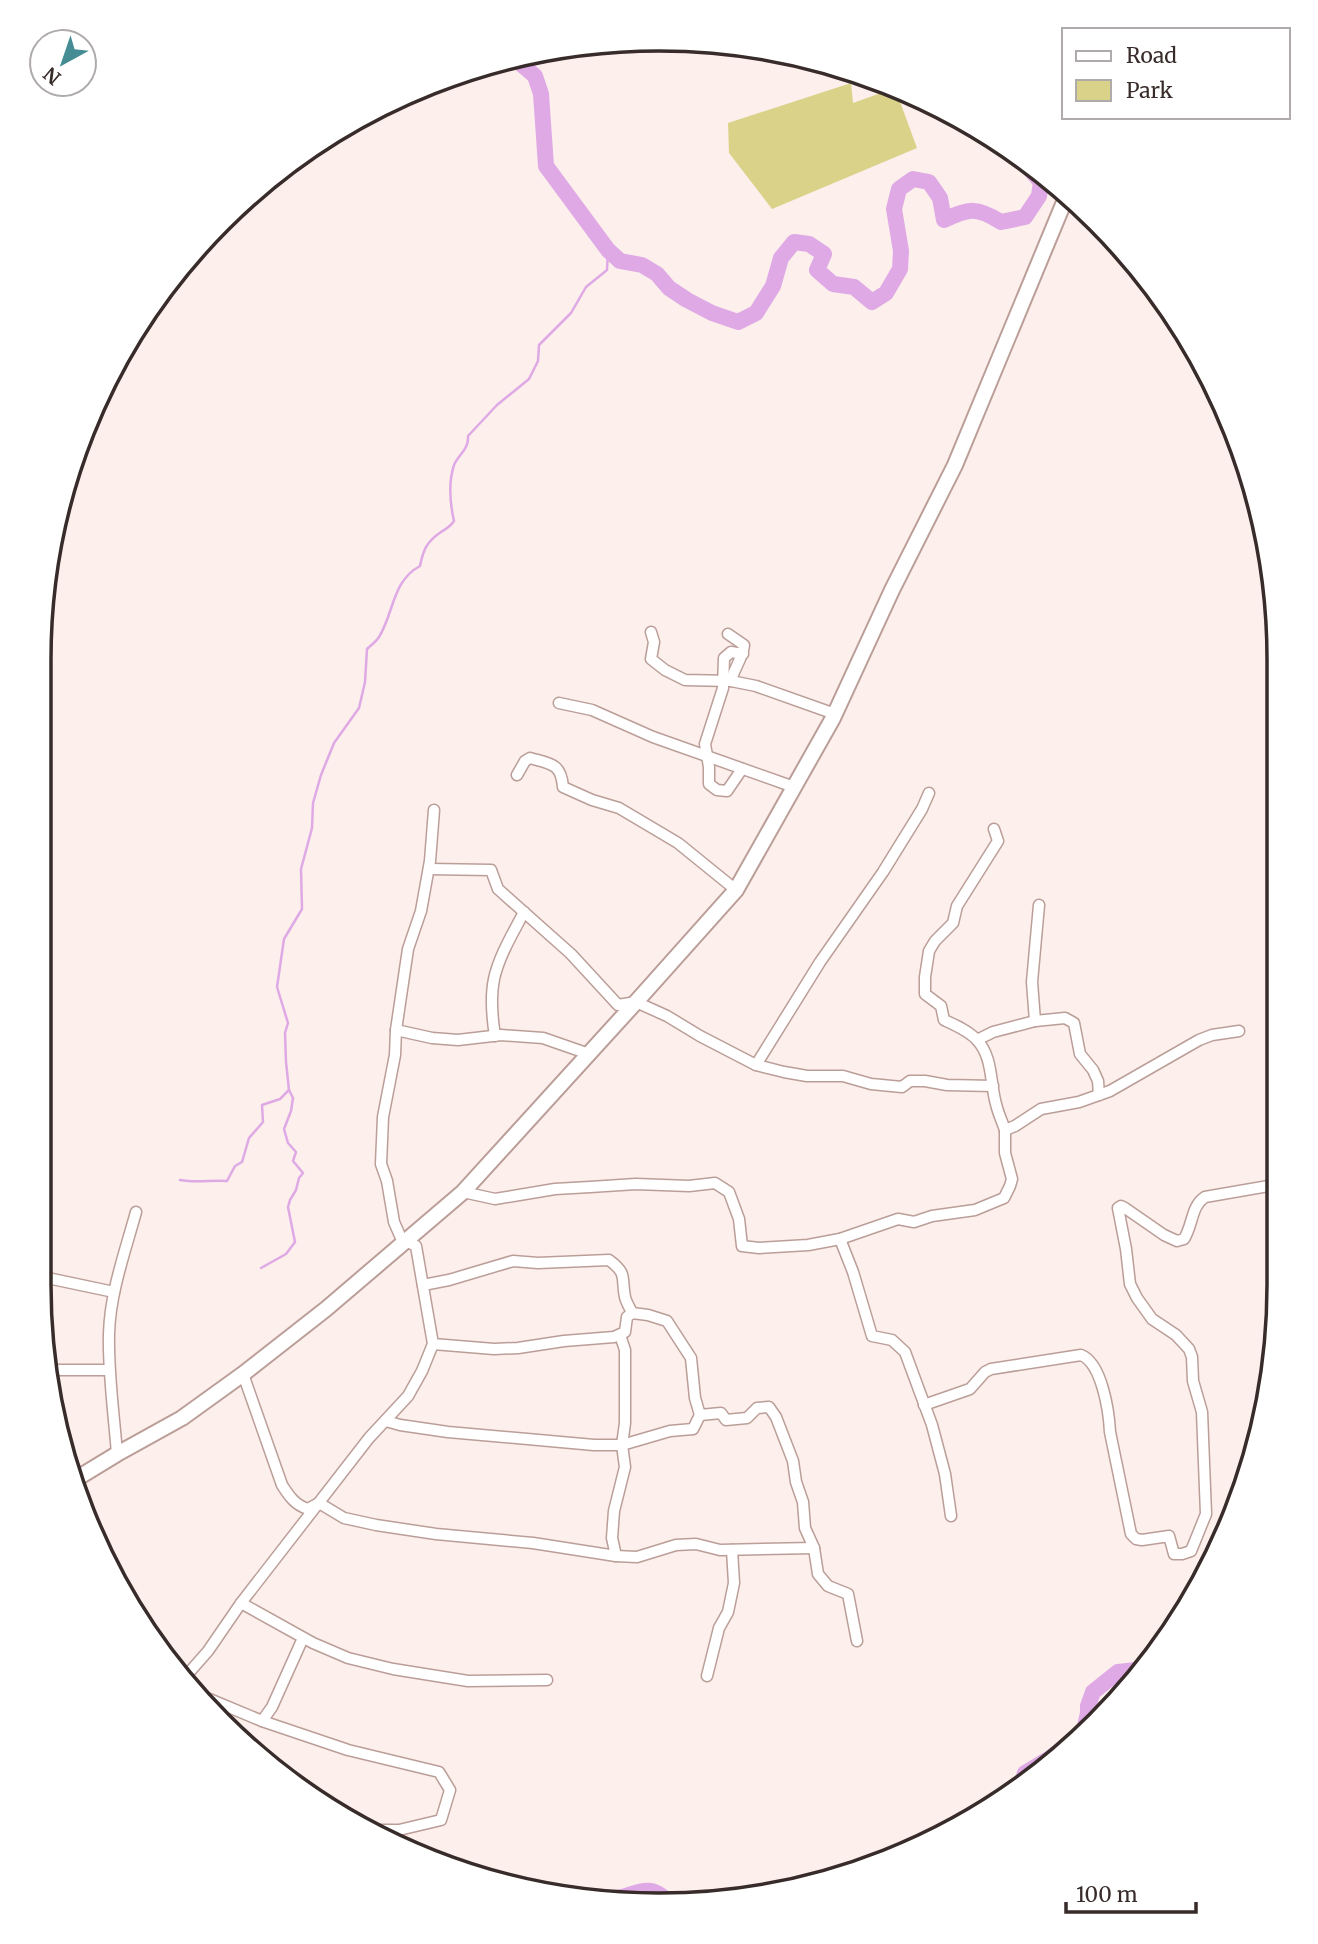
<svg xmlns="http://www.w3.org/2000/svg" width="1318" height="1944" viewBox="0 0 1318 1944" font-family="Merriweather,serif">
  <rect width="100%" height="100%" fill="#fcefec"/>
  <!-- green -->
  <path fill="#dbd28a" d="M851 83 853 103 895 88 917 148 772 209 729 153 728 123Z"/>
  <g fill="none" stroke-linecap="round" stroke-linejoin="round">
    <!-- stream -->
    <g stroke="#dfa9e5" stroke-width="2.5">
      <path d="M180 1180C196 1183 211 1180 227 1181L235 1166 242 1162 249 1138 263 1122 262 1105 280 1099 289 1090"/>
      <path d="M261 1268 286 1254 295 1242 288 1207 290 1200 296 1190 299 1178 303 1173 293 1161 296 1152 288 1143 284 1129 291 1111 293 1098 289 1090 286 1062 285 1033 288 1023 277 987 284 939 302 909 301 869 312 828 313 803 321 775 334 743 359 708 365 682 367 649C371 645 376 642 379 637 394 613 392 581 420 566 423 551 426 542 441 532 446 529 450 527 454 521 450 503 448 483 454 465 459 454 469 449 468 436L497 405 529 379 538 361 539 345 571 313 586 287 607 270 608 250"/>
    </g>
    <!-- river -->
    <g stroke="#dfa9e5" stroke-width="16">
      <path d="M514 58 535 76 541 94 546 166 608 250 620 261 642 265 657 274 669 288 687 300 712 313 738 322 756 313 773 286 781 258 794 242 809 244 824 254 817 270 833 284 854 287 872 302 886 293 900 269 901 251 894 209 899 189 913 179 929 182 940 198 944 220C970 208 977 207 1001 222L1025 217 1039 196 1041 182 1016 153"/>
      <path d="M1083 1735 1088 1713V1706L1093 1692 1118 1672 1136 1670"/>
      <path d="M1022 1782 1025 1773 1050 1758 1063 1748 1067 1747"/>
      <path d="M580 1895C592 1895 603 1899 614 1898 627 1898 638 1889 651 1891 658 1892 664 1899 671 1901"/>
    </g>
    <!-- street casing -->
    <g stroke="#bb9e98" stroke-width="13">
      <g id="street">
        <path d="M651 632 654 642 651 659 665 670 685 680 731 681 756 686 835 714"/>
        <path d="M728 634 744 645C743 658 734 668 731 681"/>
        <path d="M559 703 592 710 653 737 794 787"/>
        <path d="M742 769 727 791 717 790 709 784V767L705 744 723 688 724 658 731 652 743 654"/>
        <path d="M517 775 525 761 530 758C551 764 561 763 563 787L592 800 619 808 646 824 678 843 736 890"/>
        <path d="M434 810 430 861 421 911 408 949 396 1030 395 1055 383 1117 381 1164 387 1181 394 1222 401 1238 416 1246 433 1344 494 1349 518 1348 564 1341 614 1337 625 1332 627 1317 632 1313 648 1315 667 1321 691 1358 695 1398 700 1415 721 1413 726 1420 747 1418 757 1408 769 1407 776 1417 793 1461 796 1482 803 1502 805 1528 814 1548 818 1574 828 1586 848 1594 857 1641"/>
        <path d="M994 829 998 841 957 906 953 923 935 941 929 951 925 977V994L941 1006 944 1020C955 1025 969 1031 977 1040 993 1057 990 1083 996 1104 998 1113 1002 1121 1005 1130L1015 1126 1041 1109 1079 1102 1110 1091 1199 1040 1212 1035 1239 1031"/>
        <path d="M429 869 491 870 498 889 571 954 618 1005 636 1002 667 1016 700 1036 756 1065 820 962 883 872 922 809 929 793"/>
        <path d="M1039 905 1032 982 1035 1021 1065 1018 1074 1023 1080 1054 1093 1070 1098 1081 1099 1095"/>
        <path d="M396 1030 432 1038 458 1040 501 1035 543 1038 589 1054"/>
        <path d="M495 1036C492 1017 490 998 494 979 499 956 513 933 524 912"/>
        <path d="M977 1040 993 1032 1035 1021"/>
        <path d="M756 1065 784 1072 807 1076H843L871 1084 902 1087 910 1081H925L947 1085 993 1086"/>
        <path d="M463 1192 495 1199 555 1189 590 1187 636 1184 689 1186 715 1183 729 1192 739 1219 742 1246 759 1248 808 1245 840 1239 898 1219 914 1222 932 1216 975 1210 1004 1198 1010 1186 1012 1179 1005 1153V1130"/>
        <path d="M840 1239 853 1272 872 1336 892 1340 905 1352 932 1425 945 1474 951 1516"/>
        <path d="M38 1276 114 1292"/>
        <path d="M423 1285 449 1280 513 1261 538 1263 609 1260C628 1274 621 1278 625 1297 626 1302 630 1308 632 1313"/>
        <path d="M52 1370H109"/>
        <path d="M243 1374 282 1485C289 1496 295 1505 308 1509L319 1503 344 1518 376 1525 436 1534 533 1543 616 1556 637 1557 676 1545 696 1544 720 1550 814 1548"/>
        <path d="M924 1405 970 1389 985 1372 991 1369 1081 1355C1102 1363 1109 1412 1110 1432L1131 1534 1136 1539 1142 1540 1169 1536 1174 1554H1182L1191 1551 1206 1514 1202 1412 1193 1381 1192 1357 1189 1349 1176 1335 1152 1319 1137 1298 1130 1284 1126 1249 1118 1208 1121 1206 1125 1208 1164 1235 1177 1241 1184 1239C1193 1225 1191 1206 1205 1197L1280 1184"/>
        <path d="M386 1421 400 1425 448 1432 594 1445H622L670 1431 693 1429 700 1415"/>
        <path d="M117 1454C114 1414 108 1374 109 1334 110 1293 125 1252 136 1212"/>
        <path d="M616 1556 612 1538 614 1511 625 1467 622 1445 625 1423V1350L620 1335"/>
        <path d="M241 1603 313 1643 348 1658 393 1669 468 1681 547 1680"/>
        <path d="M186 1676 208 1651 241 1603 369 1438 408 1396 422 1371 433 1344"/>
        <path d="M707 1676 719 1628 728 1612 734 1583 732 1550"/>
        <path d="M207 1698 262 1721 348 1750 439 1772 450 1790 441 1820 399 1830H373"/>
        <path d="M262 1721 272 1707 303 1638"/>
      </g>
    </g>
    <!-- secondary casing -->
    <g stroke="#bb9e98" stroke-width="18">
      <path id="secondary" d="M71 1482 117 1454 182 1418 243 1374 326 1309 463 1192 636 1002 736 890 833 718 892 590 955 465 1067 195"/>
    </g>
    <!-- street -->
    <use href="#street" stroke="#fff" stroke-width="10"/>
    <!-- secondary -->
    <use href="#secondary" stroke="#fff" stroke-width="14"/>
  </g>
  <!-- crop -->
  <path d="M0 0H1318V1944H0ZM659 51H659A608 608 0 0 1 1267 659V1285A608 608 0 0 1 659 1893H659A608 608 0 0 1 51 1285V659A608 608 0 0 1 659 51Z" fill="#fff" fill-rule="evenodd"/>
  <path fill="none" stroke="#382c2a" stroke-width="3.5" d="M659 51H659A608 608 0 0 1 1267 659V1285A608 608 0 0 1 659 1893H659A608 608 0 0 1 51 1285V659A608 608 0 0 1 659 51Z"/>
  <!-- legend -->
  <rect x="1062" y="28" width="228" height="91" fill="#ffffff" stroke="#afabaa" stroke-width="2"/>
  <rect x="1076" y="51" width="35" height="10" fill="#ffffff" stroke="#afabaa" stroke-width="2"/>
  <text x="1126" y="63" font-size="21" fill="#382c2a">Road</text>
  <rect x="1076" y="80" width="35" height="21" fill="#dbd28a" stroke="#afabaa" stroke-width="2"/>
  <text x="1126" y="98" font-size="21" fill="#382c2a">Park</text>
  <!-- north arrow -->
  <g transform="translate(63 63) rotate(220)"><circle r="33" fill="#ffffff" stroke="#afabaa" stroke-width="2"/>
  <path d="M0-5L12 26L0 18L-12 26Z" fill="#468c95"/>
  <text y="-10" font-size="19" font-weight="bold" text-anchor="middle" fill="#382c2a">N</text>
  </g>
  <!-- scale -->
  <path d="M1066 1902v10h130v-10" fill="none" stroke="#382c2a" stroke-width="3.5"/>
  <text x="1076" y="1902" font-size="21" fill="#382c2a" stroke="#ffffff" stroke-width="5" paint-order="stroke">100 m</text>
</svg>
